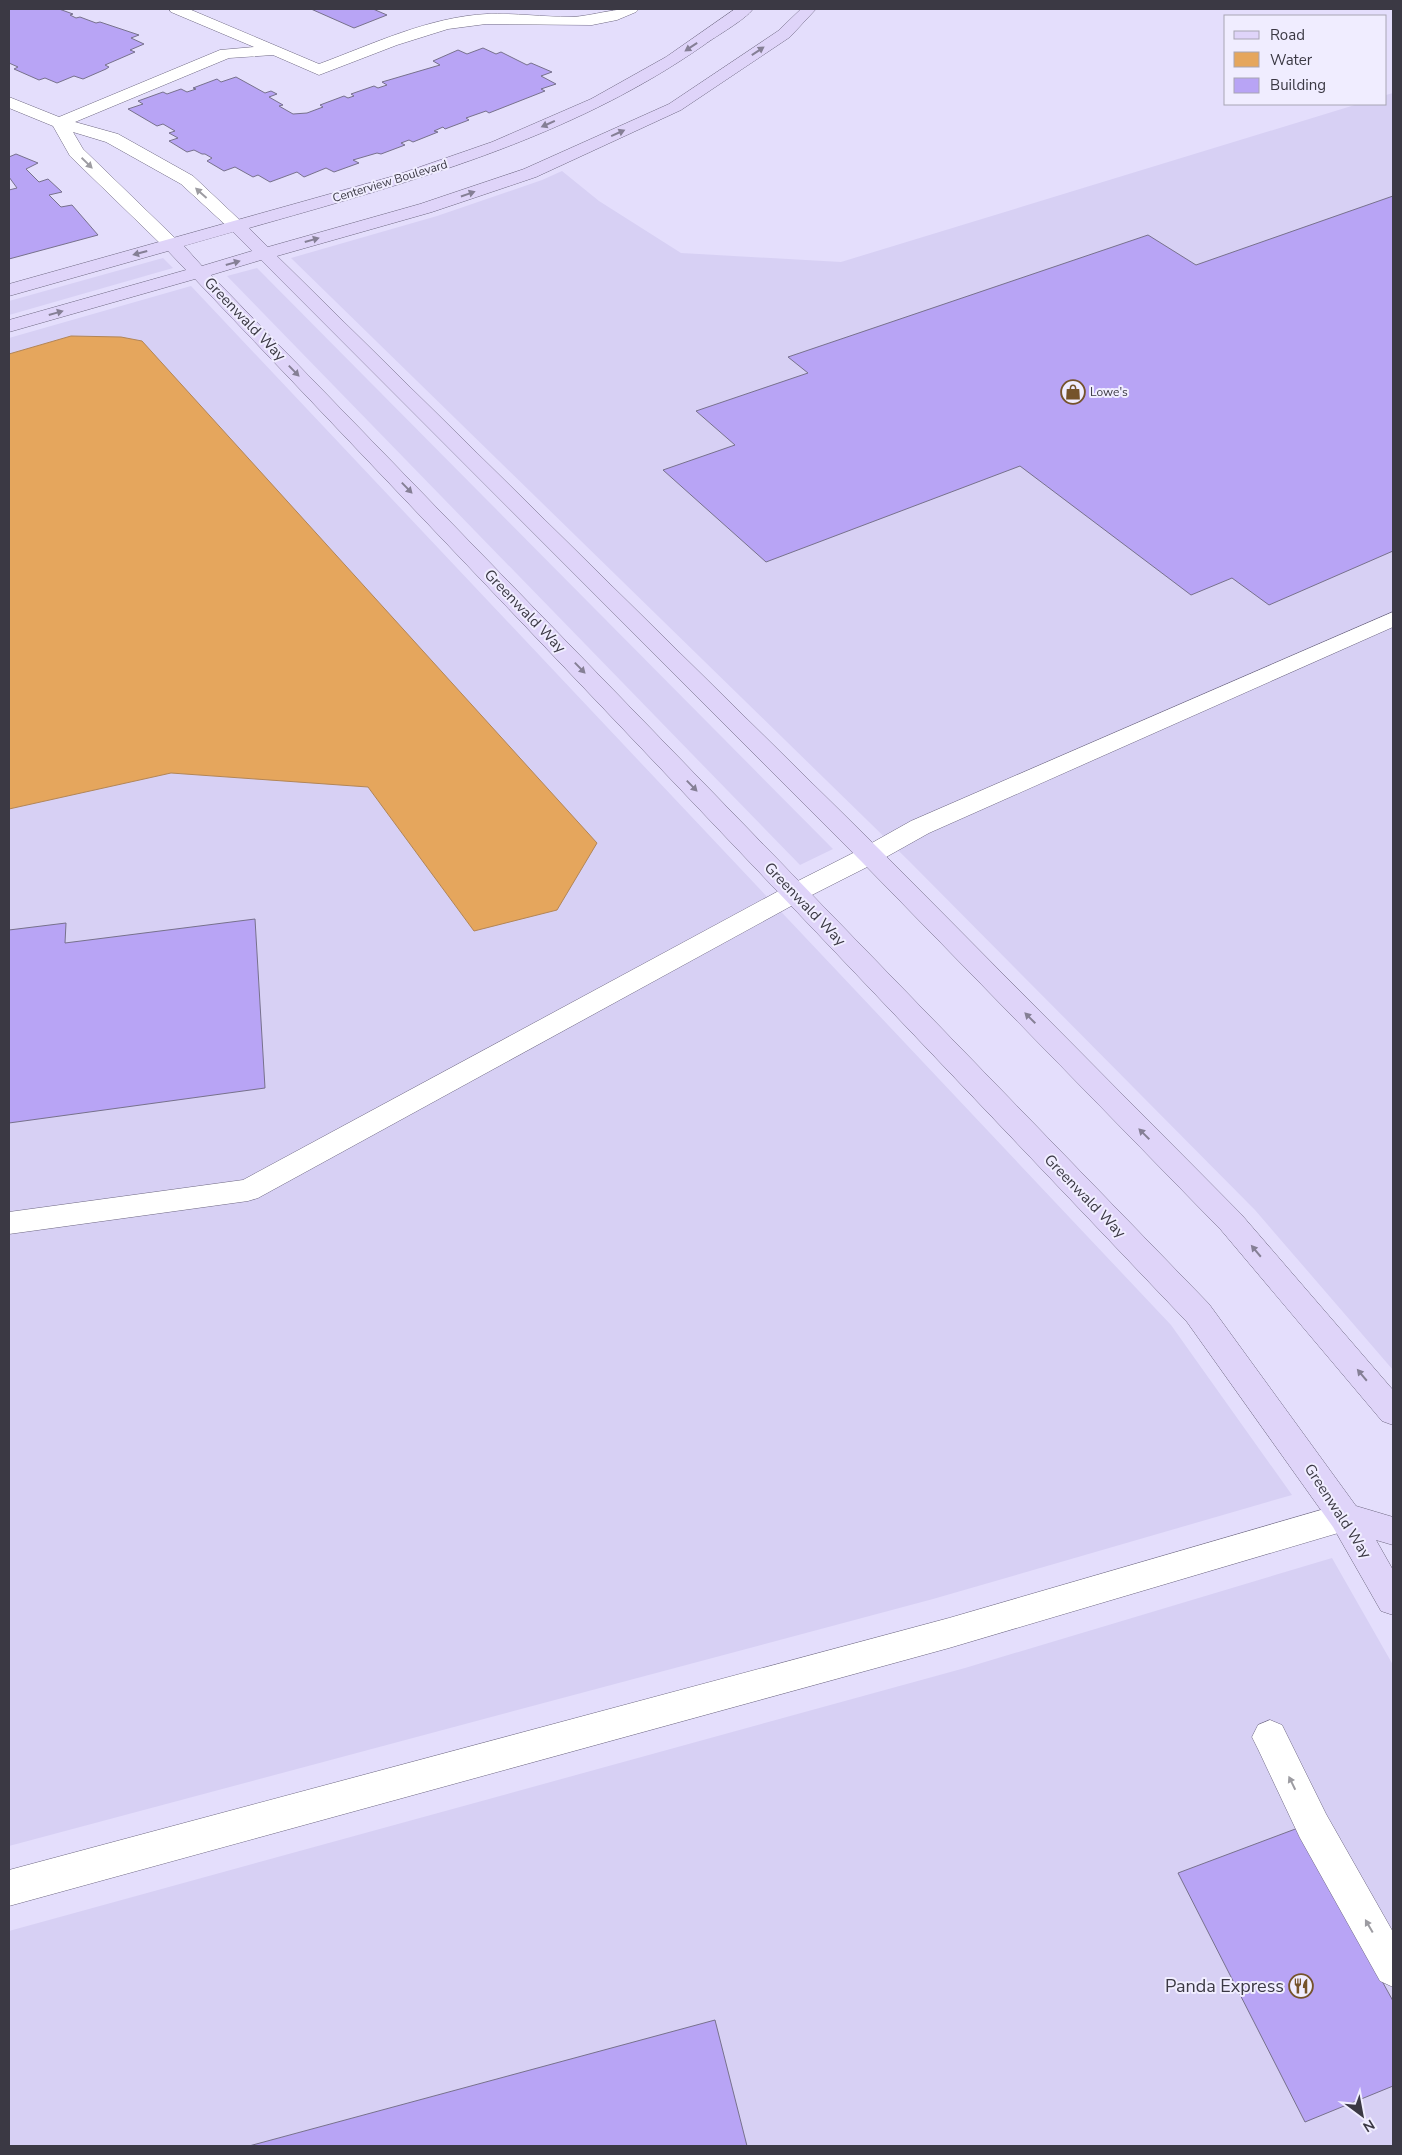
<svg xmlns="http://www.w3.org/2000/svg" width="1402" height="2155" viewBox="0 0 1402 2155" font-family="'Nunito Sans',sans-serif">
  <rect width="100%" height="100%" fill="#e4defc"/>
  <!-- built -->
  <g fill="#d7d0f4">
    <path d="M1393 93V1370L1255 1210 909 861 291 258 437 216 542 180 562 171 599 201 681 253 841 262 1358 104H1386V95Z"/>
    <path d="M163 258 173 268 9 315V301Z"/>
    <path d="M257 268 833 849 800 865 227 276Z"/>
    <path d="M191 286 1171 1325 1292 1495 933 1599 9 1846V809L171 773 369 787 474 931 71 336 9 354V338Z"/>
    <path d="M1332 1558 1393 1665V2146H9V1931L965 1668Z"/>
  </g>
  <!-- water -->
  <path fill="#e5a65d" stroke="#b28556" d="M71 336 121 337 142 341 597 843 557 910 474 931 368 787 171 773 9 809V354Z"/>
  <!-- building -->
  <g fill="#b8a4f5" stroke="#77718c">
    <path d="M9 9H59L73 14 70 15 76 18 80 17 96 23 100 22 139 35 131 38 144 44 130 50 135 52 105 65 109 67 106 69 83 79 74 76 57 83 45 78 39 80 14 69 18 67 9 63Z"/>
    <path d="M311 9H373L387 15 354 28Z"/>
    <path d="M483 48 496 54 501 52 527 65 531 63 552 72 541 76 556 84 541 89 545 91 489 113 486 111 466 118 469 120 445 129 443 127 434 131 438 132 413 142 409 140 401 143 405 145 381 154 377 153 353 160 359 163 334 172 326 168 304 177 297 172 270 182 258 175 253 177 235 167 224 171 207 161 212 158 205 154H202L194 150 187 152 169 141 178 138 169 133 175 131 163 124 157 126 128 109 143 104 138 101 163 92 167 94 181 89 187 92 196 89 193 88 217 79 221 82 236 77 265 93 271 91 277 94 269 97 283 105 279 106 293 114 307 113 323 107 320 105 344 96 348 98 354 96 351 94 374 86 378 88 387 85 382 82 440 65 433 61 458 50 467 54Z"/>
    <path d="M16 154 38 163 26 169 39 182 48 179 62 192 49 195 61 207 72 205 98 235 9 259V190L17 188 9 177V157Z"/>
    <path d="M1393 196V551L1269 605 1232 578 1191 595 1020 466 766 562 663 470 735 445 696 411 808 373 788 357 1148 235 1196 265Z"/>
    <path d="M255 919 265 1088 9 1123V930L66 923 65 943Z"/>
    <path d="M1298 1828 1393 2001V2086L1305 2122 1178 1873Z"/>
    <path d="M715 2020 747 2146H249Z"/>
  </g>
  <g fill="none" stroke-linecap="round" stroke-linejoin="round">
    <!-- lane casing -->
    <g stroke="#6e6882" stroke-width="1">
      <g id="lane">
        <path d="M169 9H189L319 64C373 44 429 17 487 14 515 13 543 17 571 17 594 16 616 7 639 9L636 12 617 20 592 25 486 24 448 29 397 45 319 75 273 55 229 58 75 122 118 134 193 176 246 226 243 230 237 231 231 230 181 184 106 142 73 132 83 149 178 241 181 245 178 249 172 250 166 249 70 156 53 126 9 108V97L59 117 220 50 254 47 171 12Z"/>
        <path d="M1393 612V627L929 833 879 861 870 863 861 861 858 855 861 849 911 821Z"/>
        <path d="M795 884 804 887 808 893 804 899 258 1198 248 1201 9 1234V1212L243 1180 786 887Z"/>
        <path d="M1270 1720 1282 1725 1326 1814 1393 1932V1987L1380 1981 1300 1838 1258 1749 1252 1737 1258 1725Z"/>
      </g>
    </g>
    <!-- street casing -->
    <g stroke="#6e6882" stroke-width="1">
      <g id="street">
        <path d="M870 847 879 849 882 855 879 861 804 899 795 902 786 899 782 893 786 887 861 849Z"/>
        <path d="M1345 1503 1357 1507 1361 1517 1357 1527 1345 1531 949 1648 9 1906V1870L949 1618Z"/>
      </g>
    </g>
    <!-- secondary casing -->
    <g stroke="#6e6882" stroke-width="1">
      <path id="secondary" d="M735 9H753C745 20 716 36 704 45 568 140 407 183 249 228L268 247 420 204 524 169 669 104 778 31 801 9H816L790 37 681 110 536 177 432 212 277 256 879 849 1241 1214 1393 1390V1425L1382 1421 1221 1230 861 861 261 260 211 275 1209 1304 1356 1506 1393 1517V1545L1376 1540 1393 1570V1615L1381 1611 1333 1527 1187 1322 195 279 9 332V320L186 270 168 251 9 296V284L394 176 492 142 591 99 666 57ZM233 232 252 251 202 266 184 246Z"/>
    </g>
    <!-- lane -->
    <use href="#lane" fill="#fff" fill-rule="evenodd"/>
    <!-- street -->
    <use href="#street" fill="#fff" fill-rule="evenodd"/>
    <!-- secondary -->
    <use href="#secondary" fill="#dfd4f9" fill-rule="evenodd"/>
  </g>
  <!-- one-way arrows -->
  <defs><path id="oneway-solid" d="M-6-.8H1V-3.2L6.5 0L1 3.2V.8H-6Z" transform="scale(1.25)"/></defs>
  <g fill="#857f95">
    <use href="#oneway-solid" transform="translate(691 47) rotate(146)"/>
    <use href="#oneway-solid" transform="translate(758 51) rotate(-34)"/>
    <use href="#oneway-solid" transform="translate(548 124) rotate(156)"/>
    <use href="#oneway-solid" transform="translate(618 133) rotate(-24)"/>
    <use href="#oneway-solid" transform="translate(468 194) rotate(-19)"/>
    <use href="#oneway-solid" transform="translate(312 240) rotate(-16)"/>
    <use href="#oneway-solid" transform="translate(140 253) rotate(165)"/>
    <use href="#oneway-solid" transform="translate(233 263) rotate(-16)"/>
    <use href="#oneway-solid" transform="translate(56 313) rotate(-16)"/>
    <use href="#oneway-solid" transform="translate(294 371) rotate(46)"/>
    <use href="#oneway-solid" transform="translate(407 488) rotate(46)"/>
    <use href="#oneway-solid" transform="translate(580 668) rotate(46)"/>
    <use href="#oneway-solid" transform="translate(692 786) rotate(46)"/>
    <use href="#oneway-solid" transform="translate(1030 1018) rotate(-135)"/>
    <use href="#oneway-solid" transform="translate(1144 1134) rotate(-135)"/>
    <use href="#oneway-solid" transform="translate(1256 1251) rotate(-130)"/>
    <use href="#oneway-solid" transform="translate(1362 1375) rotate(-130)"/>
  </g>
  <g fill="#9d9ca2">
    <use href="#oneway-solid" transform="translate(87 163) rotate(44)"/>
    <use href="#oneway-solid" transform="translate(201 193) rotate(-138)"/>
    <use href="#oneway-solid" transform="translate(1292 1783) rotate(-116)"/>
    <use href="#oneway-solid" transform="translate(1369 1926) rotate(-120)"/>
  </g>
  <!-- icons -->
  <defs>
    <g id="shop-ring" transform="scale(1.25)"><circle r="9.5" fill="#f0edff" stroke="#75532b" stroke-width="1.5"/><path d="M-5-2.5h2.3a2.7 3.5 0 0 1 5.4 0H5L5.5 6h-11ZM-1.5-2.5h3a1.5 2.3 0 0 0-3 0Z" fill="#75532b"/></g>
    <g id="restaurant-ring" transform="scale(1.25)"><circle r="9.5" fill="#f0edff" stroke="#75532b" stroke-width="1.5"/><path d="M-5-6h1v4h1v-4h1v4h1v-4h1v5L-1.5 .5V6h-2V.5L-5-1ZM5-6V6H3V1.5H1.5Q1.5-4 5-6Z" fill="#75532b"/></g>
  </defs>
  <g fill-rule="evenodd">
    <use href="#shop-ring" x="1073" y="392"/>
    <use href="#restaurant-ring" x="1301" y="1986"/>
  </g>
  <g text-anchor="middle" stroke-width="4" stroke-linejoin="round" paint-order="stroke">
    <!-- far-street labels -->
    <g font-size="12" fill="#3b3944" stroke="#f0edff">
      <text transform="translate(390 181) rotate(-17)" y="4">Centerview Boulevard</text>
    </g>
    <!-- far-poi labels -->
    <g font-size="12" fill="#3b3944" stroke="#f0edff" text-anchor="start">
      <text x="1090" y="396">Lowe's</text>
    </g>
    <!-- street labels -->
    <g font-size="15" fill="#3b3944" stroke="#f0edff">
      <text transform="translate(245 319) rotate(46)" y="5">Greenwald Way</text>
      <text transform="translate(525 611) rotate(46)" y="5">Greenwald Way</text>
      <text transform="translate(805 904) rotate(46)" y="5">Greenwald Way</text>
      <text transform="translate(1085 1196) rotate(46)" y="5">Greenwald Way</text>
      <text transform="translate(1338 1511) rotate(57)" y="5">Greenwald Way</text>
    </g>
    <!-- near-poi labels -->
    <g font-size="18" fill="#3b3944" stroke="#f0edff" text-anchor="end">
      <text x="1284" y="1992">Panda Express</text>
    </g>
  </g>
  <!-- border -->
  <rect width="1402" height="2155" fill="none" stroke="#3b3944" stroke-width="20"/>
  <!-- legend -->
  <rect x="1224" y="15" width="162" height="90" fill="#f0edff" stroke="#a8a5b4"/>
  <rect x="1234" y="31" width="25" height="8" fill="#dfd4f9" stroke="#a8a5b4"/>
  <text x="1270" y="40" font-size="15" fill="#3b3944">Road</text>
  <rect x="1234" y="52" width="25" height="15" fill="#e5a65d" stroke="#a8a5b4"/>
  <text x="1270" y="65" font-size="15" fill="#3b3944">Water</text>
  <rect x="1234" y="78" width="25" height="15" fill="#b8a4f5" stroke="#a8a5b4"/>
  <text x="1270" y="90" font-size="15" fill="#3b3944">Building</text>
  <!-- north arrow -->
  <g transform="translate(1362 2115) rotate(148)" stroke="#f0edff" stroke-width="4" paint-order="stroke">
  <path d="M0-4L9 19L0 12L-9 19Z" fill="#3b3944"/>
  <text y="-8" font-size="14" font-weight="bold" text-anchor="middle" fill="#3b3944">N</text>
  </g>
</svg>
